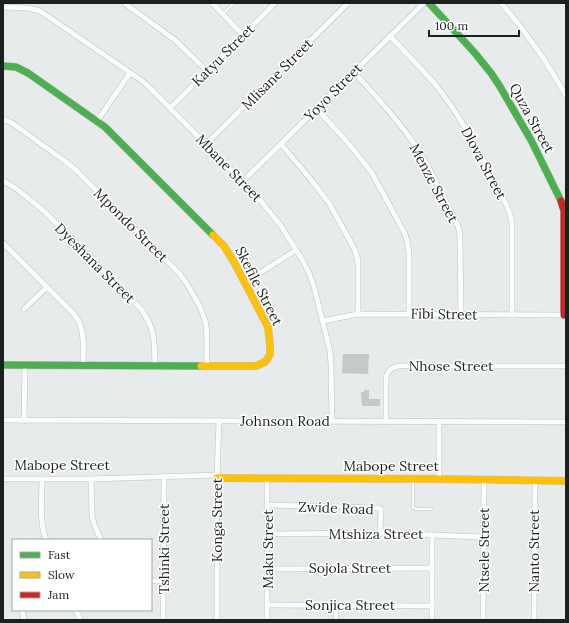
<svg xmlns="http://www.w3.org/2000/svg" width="569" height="623" viewBox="0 0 569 623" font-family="Lora,serif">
  <rect width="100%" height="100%" fill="#e7ebec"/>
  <!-- building -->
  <g fill="#c5c8c9">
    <path d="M343 354H369L368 374 342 373Z"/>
    <path d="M364 390H369V399H380V406H362L361 392H364Z"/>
  </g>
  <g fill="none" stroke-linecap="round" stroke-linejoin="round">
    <!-- lane casing -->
    <g stroke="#bec1c1" stroke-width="3.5">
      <g id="lane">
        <path d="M223 14 234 3"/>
        <path d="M413 479V507L416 509H431"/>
      </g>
    </g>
    <!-- street casing -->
    <g stroke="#bec1c1" stroke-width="6">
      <g id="street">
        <path d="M124 3 175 40 207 71"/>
        <path d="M212 3 243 35"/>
        <path d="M501 3C527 33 547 61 566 96"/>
        <path d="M3 7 28 8 40 11 141 80 151 89 257 196 281 226 303 261 309 273 314 287 330 351 331 365 332 421"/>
        <path d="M390 36C405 52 420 67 434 83 458 112 476 146 493 179 500 193 510 208 512 224V315"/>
        <path d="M354 72C373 93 393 114 410 138 428 163 442 194 456 222L459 229 460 237 461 315"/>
        <path d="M170 108 275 3"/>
        <path d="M317 109 349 144 372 173 405 234 407 240 409 254V314"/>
        <path d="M3 119 12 123 62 159 76 170 179 273C188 284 204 311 206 325 208 338 206 352 207 365"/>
        <path d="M97 121 130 73"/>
        <path d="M206 144 348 3"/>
        <path d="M281 144 313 182 329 203 354 248 357 256 358 262V314"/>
        <path d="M3 181C17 187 35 204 46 213L141 309C156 331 154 339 155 365"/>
        <path d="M243 181 424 3"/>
        <path d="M3 243 73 313C76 317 79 320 80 325 85 337 83 352 83 365"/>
        <path d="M244 283 296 250"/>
        <path d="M24 309 47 287"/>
        <path d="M323 321 358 314 566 315"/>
        <path d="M3 420 566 422"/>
        <path d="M24 421 25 366"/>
        <path d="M386 421V378C389 363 404 366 416 366H566"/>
        <path d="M439 421V479"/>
        <path d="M3 479H91L217 475"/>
        <path d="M42 479C42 499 39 521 46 540"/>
        <path d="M91 479 92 515 94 524 101 540"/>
        <path d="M267 479V620"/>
        <path d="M268 505 378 508 381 509V511L380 533"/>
        <path d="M268 534 380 533 484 537"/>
        <path d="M268 569 432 568"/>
        <path d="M151 581H164"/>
        <path d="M268 605 432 606"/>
        <path d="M336 606V620"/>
        <path d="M22 610 24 620"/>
        <path d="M76 610 80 620"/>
        <path d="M163 620 164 477"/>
        <path d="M217 620V478L219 421"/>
        <path d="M432 620V535"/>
        <path d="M483 620 484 480"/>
        <path d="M534 620 535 481"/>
      </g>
    </g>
    <!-- fast casing -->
    <g stroke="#bec1c1" stroke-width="8">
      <g id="fast">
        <path d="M429 3 474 52 491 73 499 85 531 140 561 201"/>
        <path d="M3 66 16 67 28 73 105 127 213 235"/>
        <path d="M3 365 201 366"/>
      </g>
    </g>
    <!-- slow casing -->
    <g stroke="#bec1c1" stroke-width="8">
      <g id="slow">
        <path d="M201 366H256L265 362 268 358 270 354V345L268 327 234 262 224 246 213 235"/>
        <path d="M217 478 439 479 566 481"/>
      </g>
    </g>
    <!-- jam casing -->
    <g stroke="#bec1c1" stroke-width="8">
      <path id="jam" d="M561 201 564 211V315"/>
    </g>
    <!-- lane -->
    <use href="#lane" stroke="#fbfcfc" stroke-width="2.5"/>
    <!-- street -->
    <use href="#street" stroke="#fbfcfc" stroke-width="5"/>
    <!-- fast -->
    <use href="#fast" stroke="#4caf50" stroke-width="7"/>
    <!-- slow -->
    <use href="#slow" stroke="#ffc107" stroke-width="7"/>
    <!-- jam -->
    <use href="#jam" stroke="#c62828" stroke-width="7"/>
  </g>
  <g text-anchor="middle" stroke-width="3" stroke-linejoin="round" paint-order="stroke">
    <!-- street labels -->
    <g font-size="14" fill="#1e2020" stroke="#fff">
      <text transform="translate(223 55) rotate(-45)" y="5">Katyu Street</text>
      <text transform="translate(277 74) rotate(-45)" y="5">Mlisane Street</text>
      <text transform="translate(333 92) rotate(-45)" y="5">Yoyo Street</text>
      <text transform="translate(532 118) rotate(61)" y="5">Quza Street</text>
      <text transform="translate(484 163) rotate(62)" y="5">Dlova Street</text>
      <text transform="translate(229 168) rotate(46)" y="5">Mbane Street</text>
      <text transform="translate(434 183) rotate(62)" y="5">Menze Street</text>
      <text transform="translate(131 225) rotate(45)" y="5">Mpondo Street</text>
      <text transform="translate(95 263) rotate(45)" y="5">Dyeshana Street</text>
      <text transform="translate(259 286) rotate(63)" y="5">Skefile Street</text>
      <text transform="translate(444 314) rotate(1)" y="5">Fibi Street</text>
      <text x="451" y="371">Nhose Street</text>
      <text x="285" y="426">Johnson Road</text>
      <text x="62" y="470">Mabope Street</text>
      <text x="391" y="471">Mabope Street</text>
      <text transform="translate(336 508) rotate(2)" y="5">Zwide Road</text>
      <text transform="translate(217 520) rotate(-90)" y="5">Konga Street</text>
      <text x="376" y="539">Mtshiza Street</text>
      <text transform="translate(164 549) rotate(-90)" y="5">Tshinki Street</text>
      <text transform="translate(268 549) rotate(-90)" y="5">Maku Street</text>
      <text transform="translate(484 550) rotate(-90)" y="5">Ntsele Street</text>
      <text transform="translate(534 551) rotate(-90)" y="5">Nanto Street</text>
      <text x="350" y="573">Sojola Street</text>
      <text x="350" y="610">Sonjica Street</text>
    </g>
  </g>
  <!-- border -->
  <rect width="569" height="623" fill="none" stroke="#1e2020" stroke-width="8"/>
  <!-- legend -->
  <rect x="12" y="539" width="140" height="72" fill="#ffffff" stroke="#a5a6a6"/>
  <rect x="20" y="552" width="20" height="6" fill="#4caf50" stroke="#a5a6a6"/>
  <text x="48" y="559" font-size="12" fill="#1e2020">Fast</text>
  <rect x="20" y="572" width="20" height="6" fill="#ffc107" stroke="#a5a6a6"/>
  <text x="48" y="579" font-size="12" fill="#1e2020">Slow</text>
  <rect x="20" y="592" width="20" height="6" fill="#c62828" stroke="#a5a6a6"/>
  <text x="48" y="599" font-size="12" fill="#1e2020">Jam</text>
  <!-- scale -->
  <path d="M429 30v6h90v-6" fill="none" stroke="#1e2020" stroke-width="2"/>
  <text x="435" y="30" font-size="12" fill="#1e2020" stroke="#ffffff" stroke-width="3" paint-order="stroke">100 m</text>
</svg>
